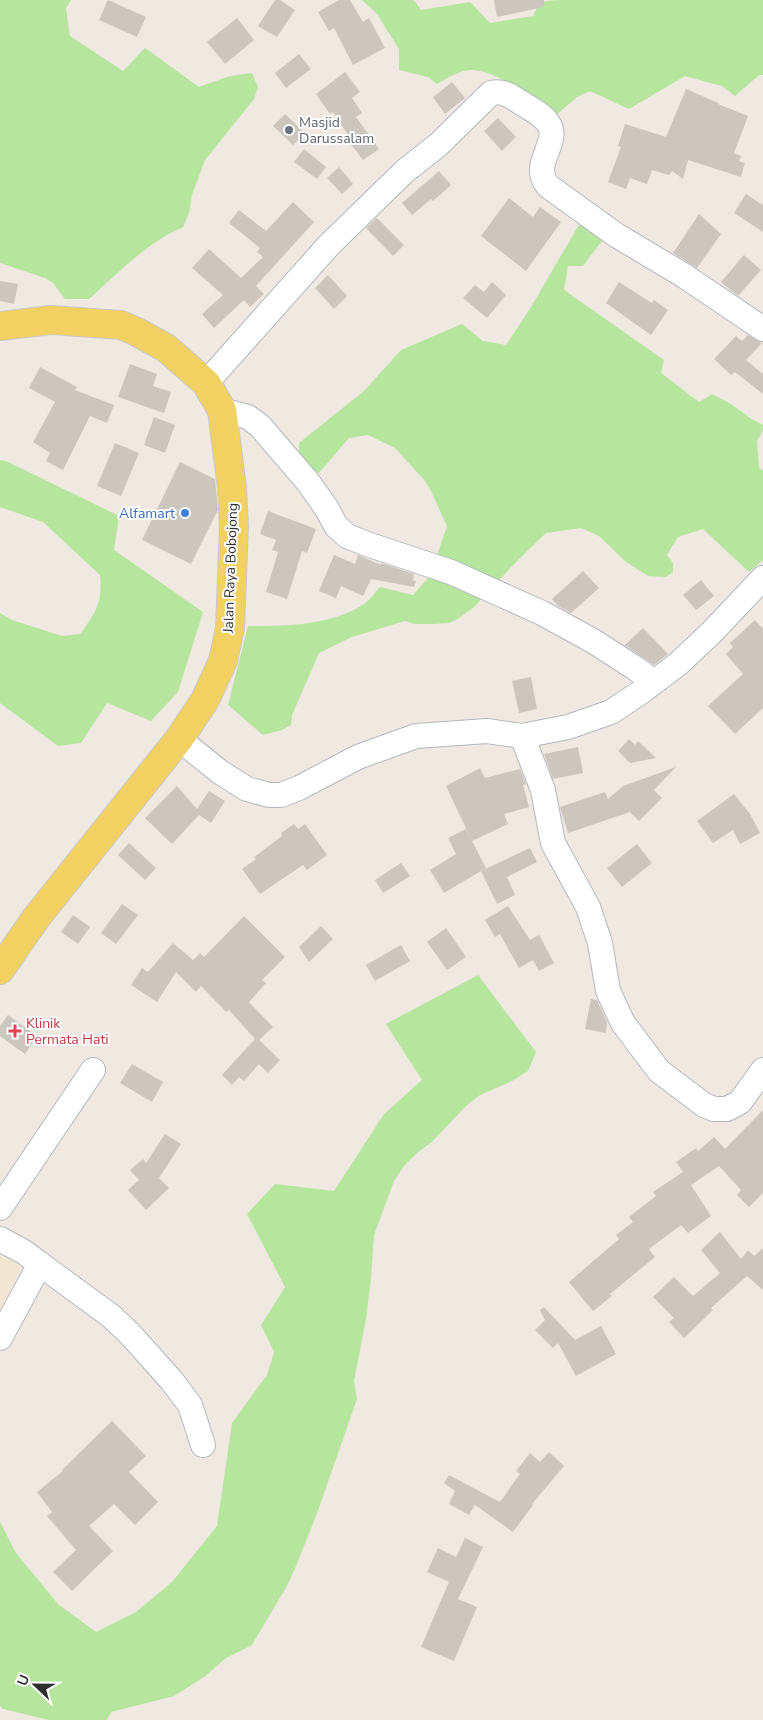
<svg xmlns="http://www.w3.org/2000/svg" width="763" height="1720" viewBox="0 0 763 1720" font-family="'Nunito Sans',sans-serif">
  <rect width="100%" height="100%" fill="#efe9e1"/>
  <!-- education -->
  <path fill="#f0e6d1" d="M0 1249 24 1260 0 1312Z"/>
  <!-- green -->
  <g fill="#b6e59e">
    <path d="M0 0H71L66 8 70 36 123 71 145 48 199 87 230 76 252 73 258 87 254 99 205 160 192 195 189 213 183 227C146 243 118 273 89 299H65L53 283 45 278 0 263Z"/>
    <path d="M362 0H414L421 10 470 2 490 23 533 16 540 2 557 0H763V75H759L735 96 722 86 685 76 629 109 590 91 577 97 555 116C532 100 502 72 473 70 460 69 448 78 437 84L428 77 399 70V49L377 14Z"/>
    <path d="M588 224 605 237 583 266H568L564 290 664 360 661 373 699 402 712 394 731 404 750 418 763 425V430L757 441 759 467 763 471V560L749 572 703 529 678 537 667 555 673 563V572L666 577 648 576 626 562 599 536 581 528 546 533 516 562 474 607 458 619 449 623 434 624H414L405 621 352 637 319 653 292 715 291 725 282 730 263 735 228 705 248 626C287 626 330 626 364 604 370 600 375 592 380 587L413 595 430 576 447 526 430 489 425 481 395 448 368 435 349 438 319 473 311 469 299 455V443L364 391 401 350 462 324 483 341 506 345 531 307 573 235 579 225Z"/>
    <path d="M0 460 6 461 119 516 114 550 203 612 178 692 151 721 107 703 81 743 58 746 0 703V613L12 620 62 636 80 634C96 612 103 603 100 575L43 522 0 507Z"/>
    <path d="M478 975 536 1052 528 1071 512 1081 480 1095 466 1106 432 1142 418 1152 404 1166 394 1181 374 1235 371 1278 366 1319 354 1381 357 1399 316 1516 296 1566 288 1584 252 1645 226 1658 204 1677 174 1696 111 1712 107 1720H49L3 1709 0 1706V1522L16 1553 58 1604 96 1632 136 1612 172 1582 217 1526 232 1423 267 1375 274 1352 261 1325 285 1287 247 1214 275 1184 334 1191 384 1114 422 1080 386 1024Z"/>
  </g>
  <!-- building -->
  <g fill="#cbc7bf">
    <path d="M108 0 146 17 137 37 99 20Z"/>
    <path d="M275 0H280L295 10 277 37 258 26Z"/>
    <path d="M339 0H350L363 22 369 18 385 48 353 65 334 28 329 31 318 12Z"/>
    <path d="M494 0H544V7L497 17Z"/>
    <path d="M237 18 254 40 225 64 207 42Z"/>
    <path d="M299 54 311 69 286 88 275 73Z"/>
    <path d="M345 72 360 92 352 98 362 113 356 117 379 149 363 160 350 143 352 141 333 112 330 114 316 94Z"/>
    <path d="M452 82 465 98 445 114 433 97Z"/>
    <path d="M686 89 718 103V104L748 116 734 153 741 156 739 161 745 163 741 177 688 160 683 179 672 171 669 175 652 170 647 184 630 178 626 189 608 182 621 147 618 146 625 124 666 137Z"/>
    <path d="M285 114 305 133 293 145 273 126Z"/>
    <path d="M498 118 516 137 502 151 484 131Z"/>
    <path d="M304 149 326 167 317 179 294 162Z"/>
    <path d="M339 167 353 184 342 194 327 178Z"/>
    <path d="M439 171 451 185 433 201 431 199 412 215 402 203Z"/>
    <path d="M746 194 763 205V232L734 213Z"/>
    <path d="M509 198 533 217 540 207 561 222 526 271 481 236Z"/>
    <path d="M293 202 314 222 256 286 264 294 250 307 244 300 214 328 202 314 223 295 192 268 209 249 241 278 263 257 257 252 260 248 229 223 239 210 266 231Z"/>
    <path d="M699 214 721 234 697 268 673 253Z"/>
    <path d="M377 218 404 245 393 256 366 228Z"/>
    <path d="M744 255 761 270 738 296 721 282Z"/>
    <path d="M328 275 347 296 334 309 315 288Z"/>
    <path d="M0 281 18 284 14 304 0 301Z"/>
    <path d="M492 282 506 295 487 318 463 298 475 285 484 292Z"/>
    <path d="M619 282 652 303 654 300 668 310 651 335 606 303Z"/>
    <path d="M748 335 762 343 746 360 763 374V394L735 372 731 375 714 359 736 336 742 341Z"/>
    <path d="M130 364 157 374 153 386 171 392 164 413 118 397Z"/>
    <path d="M40 367 77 387 75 390 114 405 107 423 90 416 63 470 46 461 50 453 33 442 55 402 29 388Z"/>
    <path d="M154 417 175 425 165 453 144 445Z"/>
    <path d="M115 443 139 453 121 496 97 486Z"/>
    <path d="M180 462 215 479 216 489 218 510 191 564 142 540Z"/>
    <path d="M268 511 316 529 307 553 302 551 287 599 266 592 278 552 272 550 276 540 260 534Z"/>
    <path d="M334 555 355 564 358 555 381 565V563L414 574 413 580 416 581 414 587 371 579 363 596 341 586 336 598 319 591Z"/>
    <path d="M583 571 599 588 571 613 558 606 552 599Z"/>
    <path d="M701 580 714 596 696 610 683 595Z"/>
    <path d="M755 620 763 629V708L735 734 708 706 743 674 726 654 733 647 730 643Z"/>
    <path d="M643 628 668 654 654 665 625 645Z"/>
    <path d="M531 677 537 709 519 713 512 681Z"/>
    <path d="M629 739 635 745 638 741 656 758 630 763 618 751Z"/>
    <path d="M578 747 583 773 553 779 544 754Z"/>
    <path d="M676 767 654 790 662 798 639 821 630 812 568 833 560 807 605 792 608 799 623 786Z"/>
    <path d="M480 768 485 778 520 769 526 784 523 785 529 807 504 814 508 824 472 841 446 786Z"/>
    <path d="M177 786 197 809 209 791 225 801 211 823 199 815 172 844 145 818Z"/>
    <path d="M734 794 750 814 760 833 740 844 733 830 713 843 697 821Z"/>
    <path d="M294 824 298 829 305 824 327 855 307 870 303 865 260 894 242 869 256 859 254 857 282 836 281 833Z"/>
    <path d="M466 829 486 868 444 893 430 870 456 854 448 838Z"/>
    <path d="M129 843 156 868 145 880 118 855Z"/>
    <path d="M637 844 652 863 622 887 607 868Z"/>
    <path d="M530 848 537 862 507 877 515 895 497 904 481 871Z"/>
    <path d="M401 863 410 876 383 893 375 880Z"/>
    <path d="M122 904 138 915 116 944 101 933Z"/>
    <path d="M508 906 530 940 539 935 554 963 539 971 533 960 519 968 500 934 495 937 485 920Z"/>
    <path d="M73 915 90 927 78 944 61 932Z"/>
    <path d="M244 916 285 957 262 980 266 983 249 1002 273 1027 259 1040 280 1060 268 1073 259 1064 244 1081 239 1077 232 1085 222 1075 255 1039 229 1010 226 1012 201 986 196 992 176 972 157 1002 131 985 142 968 148 972 173 943 193 960 200 953 204 957Z"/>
    <path d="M321 926 333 939 309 962 299 947Z"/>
    <path d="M446 928 466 957 447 970 427 942Z"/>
    <path d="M401 945 410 961 375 981 366 965Z"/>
    <path d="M591 999 597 1000 607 1022 606 1033 585 1029Z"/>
    <path d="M8 1015 37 1036 25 1054 0 1036V1026Z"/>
    <path d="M132 1064 163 1082 152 1102 120 1083Z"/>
    <path d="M763 1110V1193L749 1207 737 1195 741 1190 719 1166 691 1185 711 1216 688 1233 681 1225 649 1249 655 1257 610 1294 612 1296 593 1311 569 1282 619 1239 616 1235 633 1222 629 1217 656 1196 653 1192 683 1172 676 1162 696 1148 698 1151 714 1137 725 1149Z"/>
    <path d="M165 1134 181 1144 159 1178 169 1188 146 1210 128 1190 139 1180 130 1170 143 1159 146 1163Z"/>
    <path d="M720 1232 741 1259 748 1250 754 1256 763 1248V1290L747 1276 711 1308 713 1310 684 1338 669 1322 674 1318 653 1297 674 1277 693 1296 720 1273 701 1250Z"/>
    <path d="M544 1307 575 1340 601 1326 616 1354 576 1376 558 1343 553 1348 535 1330 545 1320 540 1310Z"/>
    <path d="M112 1421 146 1456 129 1472 158 1502 135 1525 114 1504 89 1526 113 1551 72 1591 53 1572 76 1550 47 1516 52 1512 37 1492 63 1471 62 1470Z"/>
    <path d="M549 1452 564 1466 532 1504 533 1505 513 1532 475 1505 469 1515 449 1504 455 1491 444 1483 449 1475 500 1502 520 1474 516 1471 530 1453 540 1462Z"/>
    <path d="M465 1538 483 1547 458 1599 477 1607 454 1661 421 1647 449 1582 427 1572 438 1548 456 1557Z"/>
  </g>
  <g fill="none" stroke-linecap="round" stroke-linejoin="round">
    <!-- minor casing -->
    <g stroke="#b4b7c1" stroke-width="26">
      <g id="minor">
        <path d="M206 383 329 245 405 171 438 145 491 93C503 90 510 96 520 102 529 108 542 114 548 123 562 142 529 164 548 186L616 235 683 275 763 329"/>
        <path d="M222 410 248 417 260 426 308 482 327 509 336 526 347 536 367 544 451 572 542 613 593 641 635 668 654 682"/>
        <path d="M522 736 543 790 553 843 588 907 600 943 608 991 623 1023 659 1071 704 1105 714 1109H727L740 1102 763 1070"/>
        <path d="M179 739 220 772 247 789 269 795H281L299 788 358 757 416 736 487 731 522 736 568 727 611 712 641 692 678 664 712 632 763 578"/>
        <path d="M0 1208 93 1070"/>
        <path d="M0 1239 24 1252 40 1264 0 1338"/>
        <path d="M40 1264 111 1316 130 1334 172 1381 190 1405 203 1445"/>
      </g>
    </g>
    <!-- major casing -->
    <g stroke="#c9c9c9" stroke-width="30">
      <path id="major" d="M0 326 51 320 121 325 137 332 166 348 206 383 222 410 232 488 234 526 230 628 223 661 205 700 179 739 36 918 0 970"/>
    </g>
    <!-- minor -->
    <use href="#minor" stroke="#fff" stroke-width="24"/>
    <!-- major -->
    <use href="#major" stroke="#f2d163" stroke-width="28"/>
  </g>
  <!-- markers -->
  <circle fill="#6b7280" stroke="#fff" stroke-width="2" cx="289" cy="130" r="5"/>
  <circle fill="#3f7fe0" stroke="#fff" stroke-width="2" cx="185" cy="513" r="5"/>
  <path fill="#e0444e" stroke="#fff" stroke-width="2" d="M12.5 1023.5h5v5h5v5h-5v5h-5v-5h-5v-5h5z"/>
  <g text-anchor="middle" stroke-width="4" stroke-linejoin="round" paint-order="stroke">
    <!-- worship labels -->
    <g font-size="14" fill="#5b616d" stroke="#fff" text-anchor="start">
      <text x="299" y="127">Masjid<tspan x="299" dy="16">Darussalam</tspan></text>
    </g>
    <!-- shop labels -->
    <g font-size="14" fill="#366cbe" stroke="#fff" text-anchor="end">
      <text x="175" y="518">Alfamart</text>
    </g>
    <!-- street labels -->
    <g font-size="14" fill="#2e2e2e" stroke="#fff">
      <text transform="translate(230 568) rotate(-88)" y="5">Jalan Raya Bobojong</text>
    </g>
    <!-- health labels -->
    <g font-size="14" fill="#be3a42" stroke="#fff" text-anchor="start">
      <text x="26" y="1028">Klinik<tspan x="26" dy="16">Permata Hati</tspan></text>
    </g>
  </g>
  <!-- north arrow -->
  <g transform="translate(35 1685) rotate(292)" stroke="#ffffff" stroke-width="4" paint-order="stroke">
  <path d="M0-4L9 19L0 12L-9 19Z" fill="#2e2e2e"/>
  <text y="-8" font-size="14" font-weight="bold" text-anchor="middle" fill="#2e2e2e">U</text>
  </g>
</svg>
